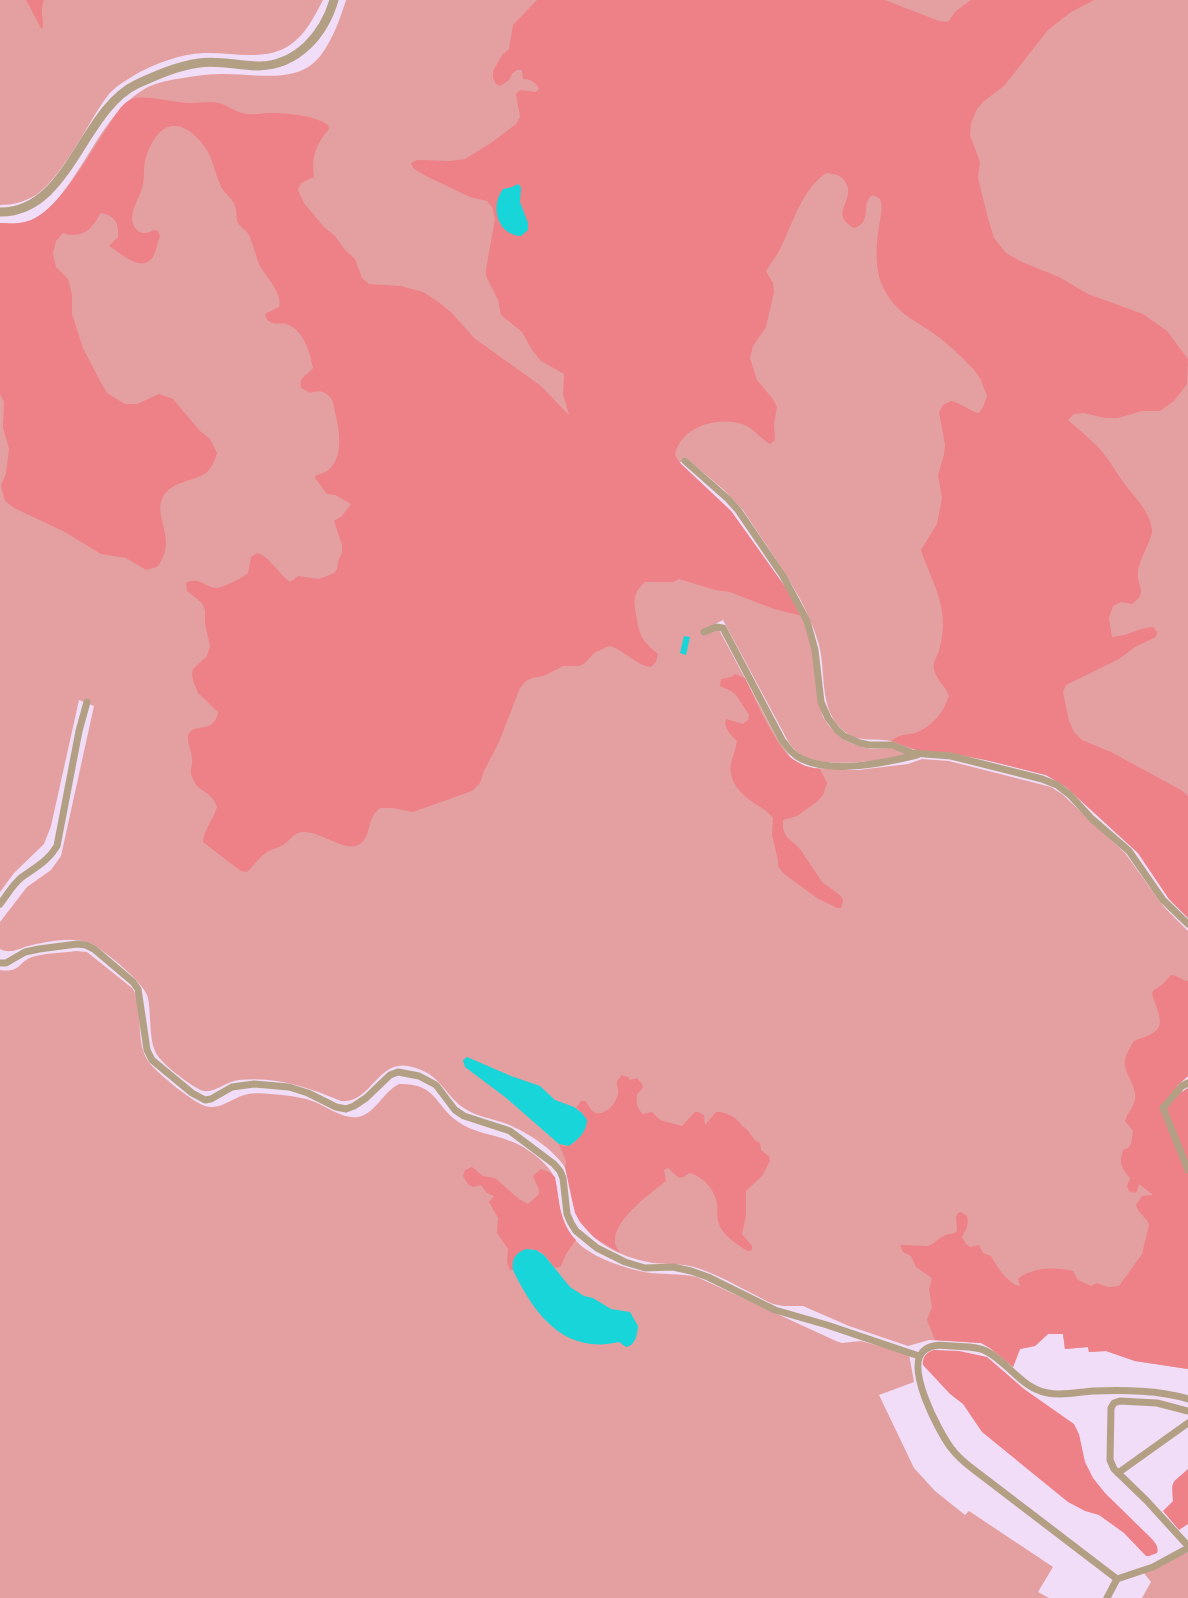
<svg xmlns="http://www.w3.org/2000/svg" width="1188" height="1598" viewBox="0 0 1188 1598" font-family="'Fira Sans Condensed',sans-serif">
  <rect width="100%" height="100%" fill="#f1ddf7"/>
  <!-- green -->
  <g fill="#e4a0a1">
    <path d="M0 0H323C314 17 306 34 290 45 265 62 232 52 204 53 180 54 153 64 133 76 125 81 115 87 109 94 104 100 100 107 96 113 82 136 58 180 36 195 24 202 13 205 0 205Z"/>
    <path d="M346 0H1188V918L1169 899 1138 853 1066 787 1046 775C1024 770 1002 763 979 759 957 754 934 753 912 749 904 748 898 743 891 741 877 738 863 742 850 735 817 716 827 676 819 645 806 597 770 552 743 510L724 490 685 457 680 463 731 511 793 598 802 616 812 646 818 699 823 717 829 726 842 739 858 746 870 749 891 748 909 755C882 760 829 769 803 756 797 753 793 748 789 743L723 620 701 631 703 635 718 628 778 740 791 758 805 766 814 768 858 770 908 764 922 759 949 761 1051 787 1062 794 1125 853 1164 907 1188 931V1076L1177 1086 1182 1092 1188 1088V1369L1135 1361 1106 1351 1089 1352 1088 1347 1065 1349 1063 1334H1048L1035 1346 1020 1349 1013 1367 990 1348 981 1343 929 1340 908 1346 849 1326 803 1306H783L773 1304C747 1292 721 1275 694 1267 680 1263 667 1265 653 1263 636 1260 617 1254 603 1244 581 1229 574 1214 570 1188 568 1181 568 1172 564 1166 552 1148 527 1132 507 1124 494 1119 479 1117 467 1110 443 1096 443 1073 408 1066 378 1060 370 1104 341 1101 308 1087 276 1076 239 1080 225 1081 211 1098 197 1088 186 1082 159 1062 155 1051 149 1038 151 1013 148 998 146 984 105 951 92 944 75 936 50 941 32 945 22 947 11 955 0 949V922L27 887 51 870 61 856 94 706 79 700 51 826 44 844 14 873 0 892V223C12 224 26 224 37 217 49 210 58 199 66 188 91 155 109 109 146 88 157 82 171 80 183 78 195 76 208 74 221 74 253 73 298 86 321 55 333 39 340 19 346 0Z"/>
    <path d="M76 951 87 952 132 988C145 1006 134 1040 148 1061 154 1071 194 1103 205 1106 220 1111 233 1097 248 1094 258 1092 271 1094 282 1095 293 1096 305 1098 315 1102 329 1108 343 1119 358 1117 375 1114 383 1092 399 1084 436 1083 434 1104 457 1121 473 1133 493 1134 510 1141 525 1146 544 1160 552 1173 556 1179 557 1188 558 1195 560 1216 567 1235 584 1248 600 1260 625 1268 644 1272 662 1275 680 1273 697 1277L836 1341 842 1343 861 1341 909 1354 914 1382 879 1395 914 1468 935 1491 965 1515 969 1511 1053 1567 1038 1592 1049 1598H0V970C21 973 18 962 32 957 45 953 62 953 76 951Z"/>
    <path d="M1188 1552V1598H1142L1151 1582 1144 1573Z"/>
  </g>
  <!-- forest -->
  <g fill="#ed8187">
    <path d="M26 0H44C39 13 45 18 42 30Z"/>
    <path d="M537 0H885L939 21 948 22 956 11 971 0H1094L1071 12 1048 30 1004 86 984 101 977 109 971 123 970 135 980 162 978 178 988 218 994 238 1006 253 1022 262 1059 277 1088 294 1143 314 1167 331 1188 359 1187 384 1174 401 1160 411H1142L1118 418H1105L1084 413 1074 414 1068 420C1077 428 1087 436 1096 445 1106 455 1113 467 1121 479 1132 495 1151 511 1152 531 1152 539 1140 558 1138 571 1136 586 1149 592 1132 604L1121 602 1113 606 1109 618 1112 637C1127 636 1139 628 1153 627L1157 632 1156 637 1135 647 1119 659 1066 685 1063 692 1069 721 1074 732 1082 740 1111 752 1181 790 1188 796V918L1169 899 1138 853 1066 787 1046 775 982 759 949 753 919 751 891 741C903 732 907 736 918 732 934 724 943 713 949 696 946 686 936 680 934 669 933 662 936 658 939 651 941 643 943 633 943 624 943 597 929 575 921 550L937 524 942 498 938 475 944 455 945 445 939 412 943 405 951 401C962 403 968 411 979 413L983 407 987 396C984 389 982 381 978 375 972 366 946 342 937 336 913 318 896 315 882 285 874 266 876 241 880 221 881 212 883 208 880 199L873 195C859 203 874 222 854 228 826 213 859 200 844 180 839 174 834 174 826 173 801 191 794 221 781 247 777 256 771 263 766 271L773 283 774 292 766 327 753 346 750 358 757 380 773 399 777 407 774 424 775 440 770 444C760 439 753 427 742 424 717 416 680 427 675 455L680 463 731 511 793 598 802 616 774 609 730 592 715 590 679 579 673 582H645C634 592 633 599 636 614 640 636 640 639 658 654L656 662 651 667C635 665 625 650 609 646L594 653 584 664 579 666H563L544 676 532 678 526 681 520 688 499 742 484 771 480 783 472 791 413 812 392 808H380C365 820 373 834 360 844 347 854 320 830 302 832 293 833 291 840 283 845 278 848 271 849 266 853 258 858 254 866 247 872L241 871 234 866 203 842C203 832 214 818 217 807 212 793 205 794 196 785 194 782 192 777 191 774 190 769 193 764 192 759 192 751 187 743 188 736 191 722 215 735 218 712L198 693 193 681 192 674 193 669 207 656 210 646 205 624V610L202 603 187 591 186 583C198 576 205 587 216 588 222 588 243 578 248 573L251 557 257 553C267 554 280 575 290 582L298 576 319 579 334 573 337 569 338 562 342 552V545L334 521 342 516 351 504 335 495 327 494 315 478 316 475C345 470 341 434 335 413 334 406 333 399 328 395 322 390 316 391 310 393L301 388C298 377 307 376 313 368 310 352 303 329 286 324 277 322 276 326 267 320L265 314 279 307C283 293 265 276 259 264 255 254 253 244 249 235 247 230 239 227 237 221 236 216 237 211 235 206 232 197 223 193 220 184 214 172 213 157 204 146 198 137 185 125 174 126 158 126 148 148 145 162 143 170 145 179 142 188 138 202 125 218 137 230 142 235 148 233 154 230L158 231 160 236C158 242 156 250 154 255 143 276 120 252 109 246L118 237C119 224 116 216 101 213 97 218 96 222 92 226 85 235 72 237 63 233L56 241 53 253 56 267 68 279 72 295V314L83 348 100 381 107 393 125 404H137L159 394 173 399 200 431 210 439 217 453C215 460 212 468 206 473 193 482 171 481 163 497 152 517 179 539 157 567L146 570 126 558 101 554 63 531 14 508 5 501 1 486 6 473 9 449 3 428 4 402 0 394V223C12 224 26 224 37 217 64 201 89 154 107 128 113 119 121 103 132 99 146 94 176 104 192 103 201 103 210 101 219 103 229 106 236 113 247 114 254 115 262 113 269 113 287 113 314 115 328 125L329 129C316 144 311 157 314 177L301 183 298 190 304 203 324 227 335 236 345 250 355 259 362 278 369 284 401 286 423 292 437 301 451 312 474 338 541 386 569 415 563 394 564 374 541 361 532 350 522 332 501 315 498 300 486 276V269L495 219 492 207 487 201 470 197 424 175 413 168 411 163 417 160 450 161 465 159 491 143 516 124 520 117 516 94 520 90 536 92 539 89C536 82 530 79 523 79L522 70H517L512 74 509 80 500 86 496 84 493 78V71L502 55 509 49 513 25Z"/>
    <path d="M735 674 745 678C755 699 775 745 792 759 800 765 810 768 820 769L827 783 823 795 818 801 797 816 783 820V828L786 836 800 849 822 882 841 896 843 901 841 908H837L817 898 783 873 778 866V860L772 835 773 818C767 810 758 806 751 801 739 793 728 779 731 764 732 757 736 749 737 741 732 735 723 729 726 719L743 724 748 720 749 715 736 695 731 691 720 686 721 679 731 677Z"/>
    <path d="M1171 975C1178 975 1182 981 1188 981V1076L1177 1086 1182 1092 1188 1088V1369L1135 1361 1106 1351 1089 1352 1088 1347 1065 1349 1063 1334H1048L1035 1346 1020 1349 1013 1367 990 1348 981 1343 935 1340 927 1320 932 1307 929 1289 932 1278 916 1267 911 1256 903 1252 900 1245 928 1246C935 1244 939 1237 946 1235 951 1233 953 1235 957 1231L956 1217 958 1213 961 1212 967 1216C969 1226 966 1229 962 1237L966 1244 970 1247 979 1245 983 1253 991 1256C996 1266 1009 1285 1020 1286L1018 1279C1031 1267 1057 1267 1073 1271L1078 1280 1091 1286 1097 1283 1108 1287 1119 1286 1142 1254 1149 1225C1147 1217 1138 1214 1136 1205L1142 1196 1153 1195 1139 1184 1137 1191 1135 1193 1129 1191 1127 1186 1130 1178C1121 1168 1119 1163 1123 1150L1128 1148 1131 1144 1133 1131 1125 1121C1127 1113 1133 1108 1135 1100 1137 1087 1127 1077 1125 1066 1123 1059 1130 1047 1134 1041 1140 1038 1147 1037 1153 1033 1168 1024 1154 1005 1152 993L1154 990 1163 984Z"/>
    <path d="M622 1075 628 1077 630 1080 637 1078 642 1084 643 1088 637 1094C636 1102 637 1109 643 1114L652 1112 660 1120 682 1126 695 1112H698L704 1115 705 1125 716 1112C726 1111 738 1118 742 1126 751 1130 751 1140 760 1143L761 1150 769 1156 770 1161 762 1176 746 1191V1216L742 1234 752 1246V1250L748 1251 744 1249C734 1242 723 1235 719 1224 716 1217 718 1211 717 1204 715 1190 703 1176 689 1173L684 1177 679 1178 668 1168 664 1170 666 1181C651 1193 616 1218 615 1239 614 1244 617 1248 620 1253L595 1238 580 1222 575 1213 571 1195 565 1167 566 1161 559 1144 565 1146 574 1143 584 1131 582 1113 576 1108 581 1101H585C589 1105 591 1112 596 1113 607 1115 617 1102 618 1093 619 1088 616 1086 617 1081Z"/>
    <path d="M472 1167 483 1176 495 1178 519 1199 528 1204 539 1194V1190L533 1176 541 1169 549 1172 555 1177C559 1199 559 1223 576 1240L566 1254 561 1266 557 1268 554 1267C550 1262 546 1255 540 1252 526 1244 511 1255 513 1270H510L507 1262 508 1249 497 1233 498 1218 489 1202 494 1196 487 1193 481 1185 473 1187 468 1184 463 1176 465 1170Z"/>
    <path d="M934 1350 959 1351 987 1357 1024 1389 1074 1424 1079 1434 1085 1462 1093 1478 1105 1493 1152 1539C1156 1544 1159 1547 1157 1553L1149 1556H1146L1124 1533 1099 1515 1085 1511 1068 1502 982 1432 963 1404 950 1394 923 1365C922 1357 927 1352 934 1350Z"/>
    <path d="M1188 1469V1524L1179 1530 1163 1511 1173 1501C1171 1479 1172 1484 1188 1469Z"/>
  </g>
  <!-- water -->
  <g fill="#17d5d9">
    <path d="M518 184 521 187 520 202 528 223V230L521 236C497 235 490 206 503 189L512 187Z"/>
    <path d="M684 636 690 637 686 655 680 653Z"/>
    <path d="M467 1057 511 1076 540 1086 555 1100 574 1107 582 1113 587 1120C587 1131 578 1140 569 1146L559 1144 505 1097 465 1067 463 1060Z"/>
    <path d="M526 1249 536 1250 544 1255 570 1287 584 1296 593 1298 611 1309 630 1312 638 1326C637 1335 636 1345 626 1347L619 1342C564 1355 534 1314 513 1270 511 1259 516 1253 526 1249Z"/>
  </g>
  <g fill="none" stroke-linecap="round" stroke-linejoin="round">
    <!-- minor -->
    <g stroke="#b3a084" stroke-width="7">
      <path d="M685 461 728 499 738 510 783 576 807 621 815 650 821 702 828 718 837 730 844 736 860 743 869 745H892L912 753 951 756 1042 779 1057 785 1070 795 1092 819 1129 851 1163 900 1188 924"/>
      <path d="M704 632 716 627 723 628 782 740C788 748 793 755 802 759 834 774 884 763 917 755"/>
      <path d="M0 904C7 895 13 884 22 877 36 867 48 861 57 846L79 731 87 702"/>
      <path d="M0 963H6L25 952 39 949 77 944 86 945 94 949 133 982 138 989 145 1036 147 1050 152 1060 192 1093 205 1100 211 1099 232 1087 254 1084 289 1087 308 1093 336 1107 346 1109 354 1106 366 1098 390 1075 398 1072 419 1076 436 1085 455 1110 464 1116 510 1131 554 1164 560 1171 563 1178 567 1214 571 1223 576 1231 597 1248 625 1262 645 1268 673 1267 691 1271 708 1277 775 1310 827 1325 919 1356"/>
      <path d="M1188 1083 1182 1086 1163 1108 1188 1170"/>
      <path d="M1188 1411 1157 1403 1120 1401 1114 1403 1111 1408 1110 1460 1114 1469 1147 1501 1188 1546"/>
      <path d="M1118 1473 1188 1423"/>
      <path d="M1117 1579 973 1469C965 1463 957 1456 951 1448 939 1432 902 1363 926 1349 934 1344 943 1345 952 1346 963 1347 976 1346 986 1351 1008 1362 1022 1389 1048 1393 1062 1396 1079 1392 1093 1391 1124 1390 1159 1390 1188 1399"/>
      <path d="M1107 1598 1117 1579 1153 1567 1188 1548"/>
    </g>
    <!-- tertiary -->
    <path stroke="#b3a084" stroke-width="9" d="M0 212C69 213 82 110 137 84 157 75 177 66 199 63 219 60 239 66 259 66 298 65 324 34 334 0"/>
  </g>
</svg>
